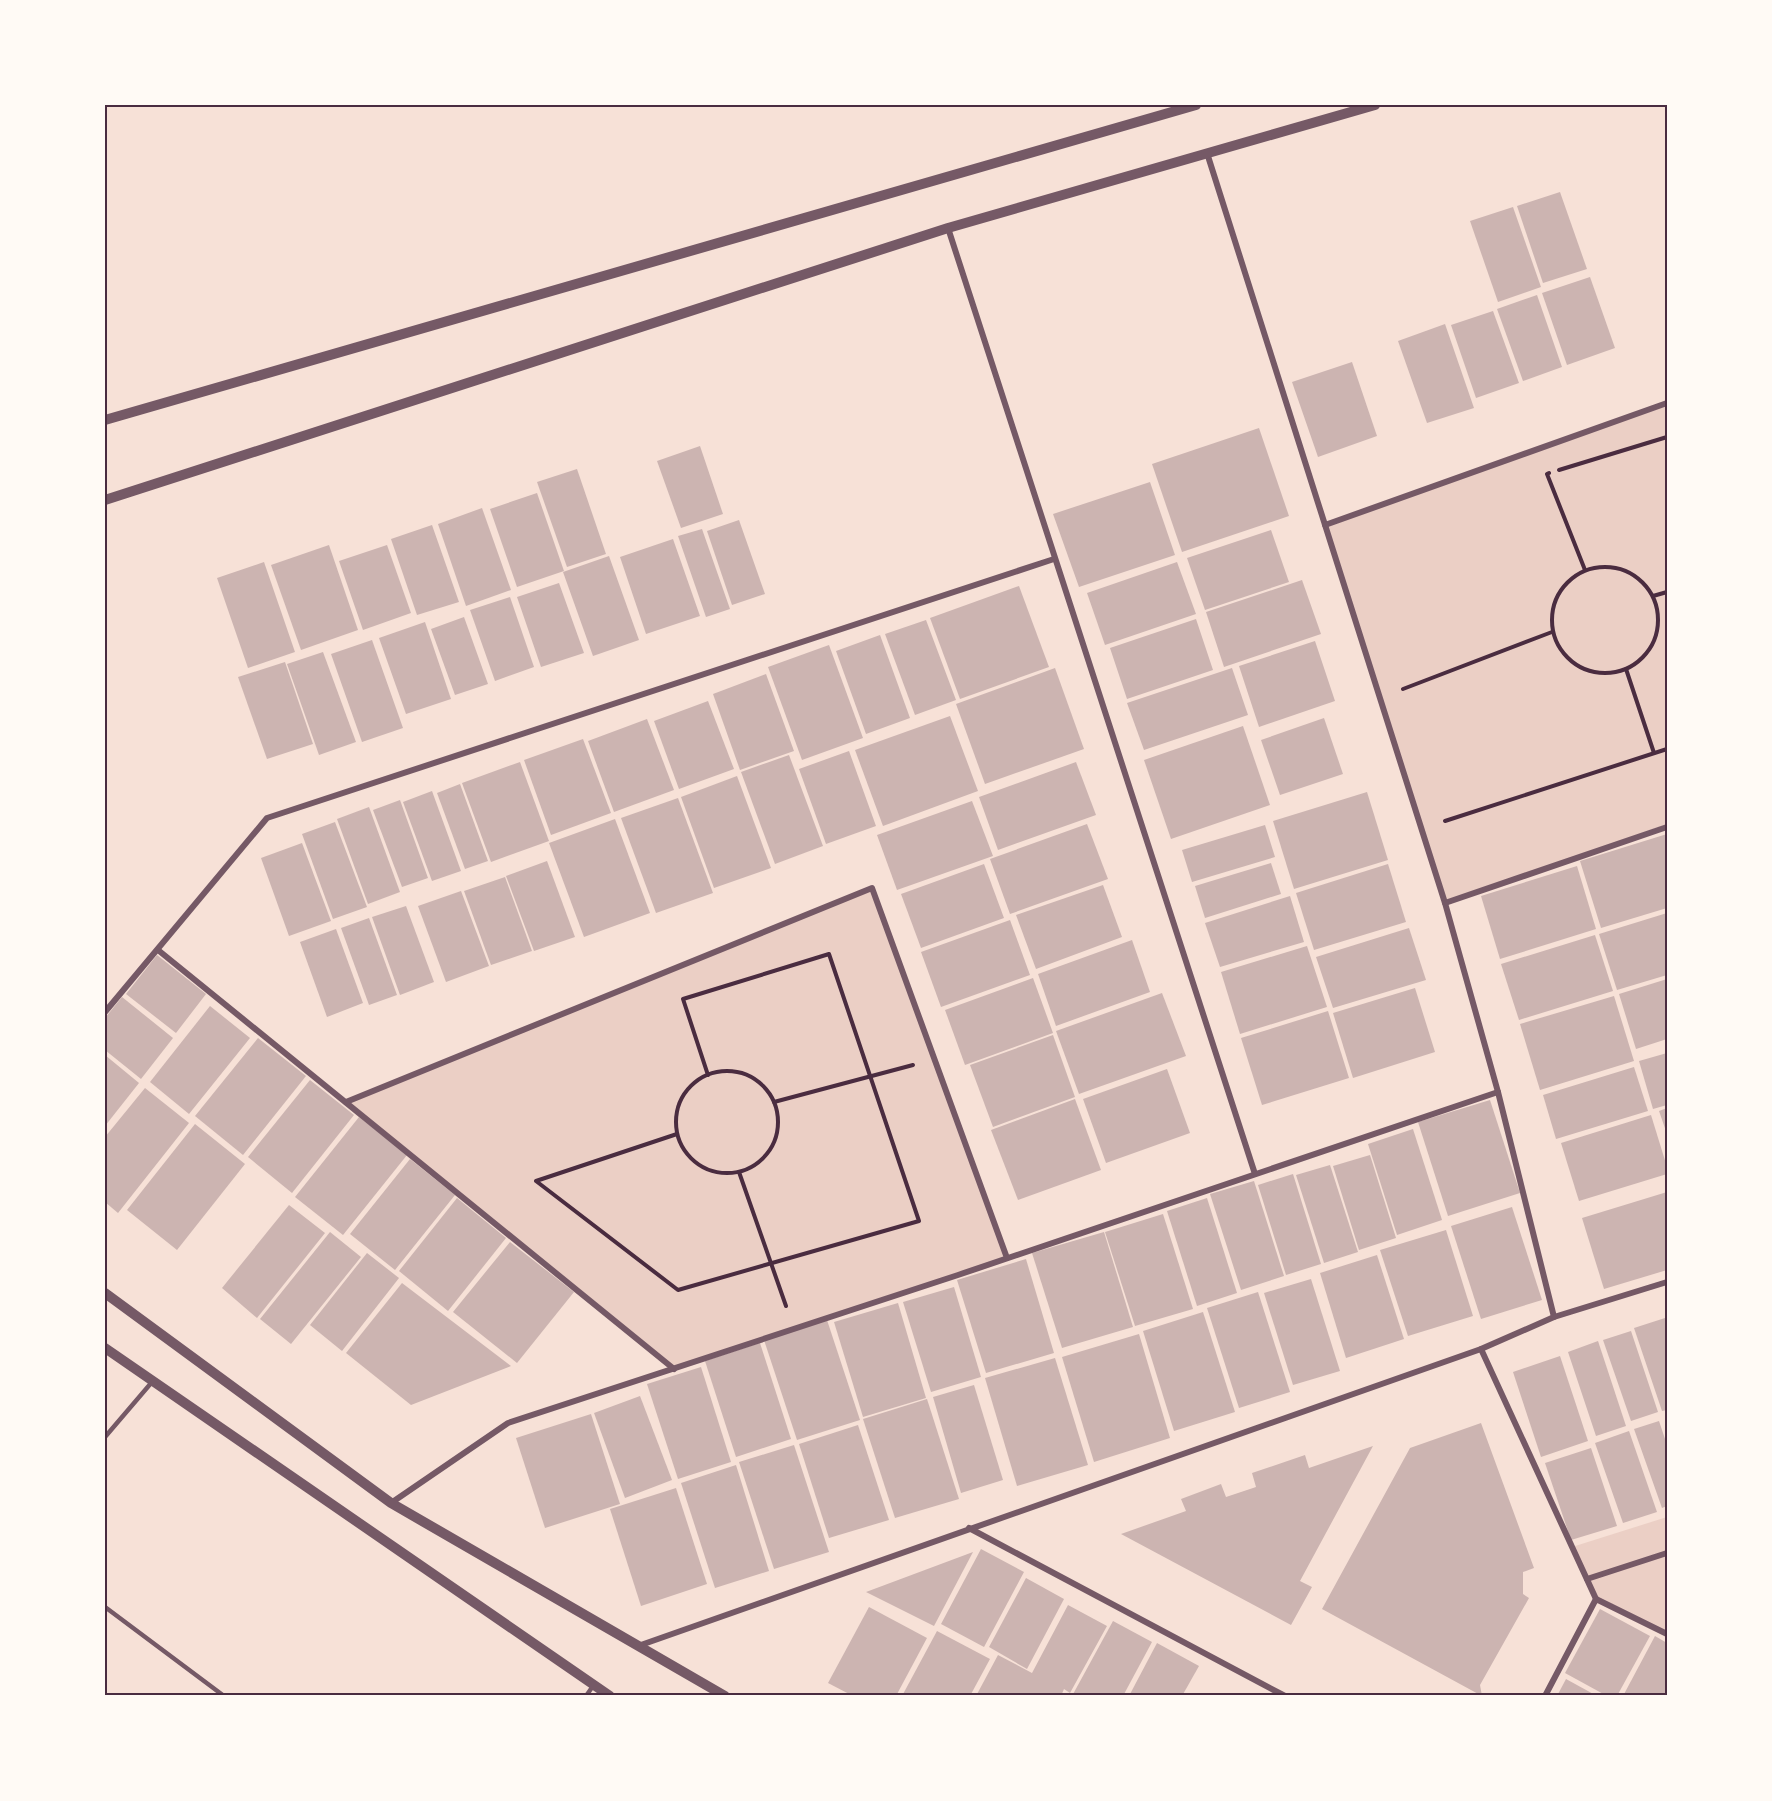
<svg xmlns="http://www.w3.org/2000/svg" width="1772" height="1801" viewBox="0 0 1772 1801" font-family="Overpass,sans-serif">
  <rect width="100%" height="100%" fill="#f7e1d7"/>
  <!-- green -->
  <g fill="#ebcfc5">
    <path d="M1667 403V824L1445 903 1325 525Z"/>
    <path d="M872 888 1007 1258 674 1369 346 1102Z"/>
    <path d="M1667 1517V1634L1596 1599 1572 1547Z"/>
  </g>
  <!-- building -->
  <g fill="#ccb4b1">
    <path d="M1560 192 1587 269 1543 283 1517 206Z"/>
    <path d="M1513 207 1541 287 1498 302 1470 221Z"/>
    <path d="M1590 277 1615 348 1567 365 1542 293Z"/>
    <path d="M1537 295 1562 367 1523 381 1497 309Z"/>
    <path d="M1493 311 1519 383 1476 398 1451 325Z"/>
    <path d="M1445 324 1474 408 1427 423 1398 341Z"/>
    <path d="M1352 362 1377 436 1318 457 1292 382Z"/>
    <path d="M1259 428 1289 516 1182 552 1152 464Z"/>
    <path d="M700 446 723 514 681 528 657 461Z"/>
    <path d="M577 469 606 554 567 567 537 482Z"/>
    <path d="M1150 482 1175 555 1079 587 1053 514Z"/>
    <path d="M537 493 564 571 517 587 490 509Z"/>
    <path d="M482 508 511 590 466 606 438 524Z"/>
    <path d="M739 520 765 594 732 605 707 531Z"/>
    <path d="M432 525 459 602 417 615 391 539Z"/>
    <path d="M702 529 730 609 706 617 678 536Z"/>
    <path d="M1271 530 1289 582 1205 610 1187 558Z"/>
    <path d="M673 539 700 616 646 634 620 557Z"/>
    <path d="M329 545 358 630 301 650 271 565Z"/>
    <path d="M387 545 411 613 363 630 339 561Z"/>
    <path d="M609 556 639 640 593 656 563 572Z"/>
    <path d="M264 562 295 652 248 668 217 578Z"/>
    <path d="M1177 562 1196 614 1105 645 1087 593Z"/>
    <path d="M1302 580 1321 634 1224 667 1206 612Z"/>
    <path d="M559 583 584 653 541 667 517 597Z"/>
    <path d="M1019 586 1049 667 960 699 930 618Z"/>
    <path d="M510 597 534 667 495 681 470 610Z"/>
    <path d="M464 617 488 684 455 695 431 629Z"/>
    <path d="M1196 619 1213 670 1127 699 1110 648Z"/>
    <path d="M926 620 956 700 915 715 885 634Z"/>
    <path d="M425 622 451 699 406 714 379 638Z"/>
    <path d="M880 635 910 718 866 734 836 651Z"/>
    <path d="M372 640 403 728 362 742 331 654Z"/>
    <path d="M1315 641 1335 701 1259 727 1239 666Z"/>
    <path d="M829 645 863 738 802 760 768 667Z"/>
    <path d="M323 652 356 742 319 755 287 664Z"/>
    <path d="M285 662 313 744 267 759 238 677Z"/>
    <path d="M1055 668 1084 749 985 784 956 704Z"/>
    <path d="M1232 668 1248 715 1144 750 1127 703Z"/>
    <path d="M766 674 794 751 740 770 713 694Z"/>
    <path d="M708 701 734 769 679 789 654 721Z"/>
    <path d="M950 716 978 791 883 826 855 750Z"/>
    <path d="M1324 718 1343 774 1280 795 1261 740Z"/>
    <path d="M647 719 674 790 614 812 588 741Z"/>
    <path d="M1243 726 1270 805 1171 839 1144 760Z"/>
    <path d="M583 739 611 813 551 835 524 760Z"/>
    <path d="M849 751 876 826 826 844 799 769Z"/>
    <path d="M789 755 823 846 775 864 741 772Z"/>
    <path d="M520 762 549 841 491 862 462 783Z"/>
    <path d="M1076 762 1096 815 998 850 979 797Z"/>
    <path d="M737 776 771 868 714 888 681 797Z"/>
    <path d="M460 784 488 861 465 869 437 793Z"/>
    <path d="M432 791 461 871 432 881 403 802Z"/>
    <path d="M1367 792 1388 860 1294 889 1273 821Z"/>
    <path d="M678 798 713 893 656 913 621 818Z"/>
    <path d="M400 800 428 878 402 887 373 810Z"/>
    <path d="M972 801 993 856 897 890 877 835Z"/>
    <path d="M369 807 400 892 368 904 337 819Z"/>
    <path d="M615 819 650 913 584 937 549 843Z"/>
    <path d="M335 822 367 907 333 919 302 834Z"/>
    <path d="M1087 824 1108 879 1010 914 990 859Z"/>
    <path d="M1265 825 1275 857 1192 882 1182 850Z"/>
    <path d="M1667 834V908L1601 928 1580 861Z"/>
    <path d="M302 843 331 921 289 936 261 858Z"/>
    <path d="M547 861 575 937 534 951 506 876Z"/>
    <path d="M1271 863 1281 894 1205 918 1195 886Z"/>
    <path d="M984 864 1004 918 921 948 901 894Z"/>
    <path d="M1388 864 1406 922 1314 950 1296 893Z"/>
    <path d="M1577 866 1596 929 1500 959 1481 896Z"/>
    <path d="M505 877 532 951 491 965 464 891Z"/>
    <path d="M1103 885 1122 937 1036 969 1016 915Z"/>
    <path d="M461 891 489 966 446 982 418 906Z"/>
    <path d="M1290 896 1304 942 1220 967 1205 923Z"/>
    <path d="M406 906 434 982 400 995 372 917Z"/>
    <path d="M1667 913V975L1617 990 1599 934Z"/>
    <path d="M369 918 397 995 369 1005 341 928Z"/>
    <path d="M1010 920 1030 975 941 1007 921 952Z"/>
    <path d="M1409 928 1426 980 1333 1008 1316 957Z"/>
    <path d="M336 929 363 1003 327 1017 300 942Z"/>
    <path d="M1595 935 1613 991 1519 1020 1501 964Z"/>
    <path d="M1132 940 1150 992 1056 1026 1038 974Z"/>
    <path d="M1307 946 1327 1007 1240 1034 1221 972Z"/>
    <path d="M157 955 206 994 176 1033 126 994Z"/>
    <path d="M1033 978 1053 1033 965 1065 945 1010Z"/>
    <path d="M1667 979V1039L1636 1049 1619 994Z"/>
    <path d="M1415 988 1435 1052 1353 1078 1333 1013Z"/>
    <path d="M1162 993 1186 1056 1079 1094 1056 1031Z"/>
    <path d="M1614 996 1634 1061 1540 1090 1520 1024Z"/>
    <path d="M122 997 173 1038 141 1079 105 1050V1018Z"/>
    <path d="M210 1006 250 1038 189 1114 150 1082Z"/>
    <path d="M1328 1011 1349 1078 1262 1105 1241 1038Z"/>
    <path d="M1053 1035 1075 1097 993 1127 970 1065Z"/>
    <path d="M258 1038 306 1076 243 1155 195 1116Z"/>
    <path d="M1667 1053V1105L1653 1109 1639 1061Z"/>
    <path d="M105 1055 139 1083 105 1126Z"/>
    <path d="M1634 1067 1648 1111 1556 1139 1543 1095Z"/>
    <path d="M1167 1069 1190 1133 1106 1163 1083 1099Z"/>
    <path d="M310 1080 354 1115 292 1193 248 1157Z"/>
    <path d="M145 1088 189 1123 118 1213 105 1202V1137Z"/>
    <path d="M1075 1099 1101 1170 1018 1200 991 1130Z"/>
    <path d="M1490 1100 1520 1193 1448 1216 1418 1122Z"/>
    <path d="M1667 1108V1134L1659 1111Z"/>
    <path d="M1651 1115 1667 1167V1174L1579 1201 1561 1143Z"/>
    <path d="M359 1117 407 1155 343 1235 295 1197Z"/>
    <path d="M195 1124 245 1164 177 1250 127 1210Z"/>
    <path d="M1413 1129 1442 1220 1397 1235 1368 1144Z"/>
    <path d="M1370 1155 1396 1238 1359 1250 1333 1166Z"/>
    <path d="M410 1159 455 1195 395 1270 350 1234Z"/>
    <path d="M1330 1165 1358 1252 1324 1263 1296 1175Z"/>
    <path d="M1293 1174 1321 1264 1286 1275 1258 1185Z"/>
    <path d="M1254 1181 1284 1276 1241 1290 1210 1194Z"/>
    <path d="M1667 1192V1270L1604 1289 1582 1218Z"/>
    <path d="M457 1198 506 1238 448 1311 399 1271Z"/>
    <path d="M1207 1198 1237 1293 1197 1306 1167 1211Z"/>
    <path d="M289 1205 325 1233 257 1318 222 1288Z"/>
    <path d="M1512 1207 1542 1300 1481 1319 1451 1226Z"/>
    <path d="M1163 1214 1193 1309 1135 1326 1105 1232Z"/>
    <path d="M1446 1230 1473 1316 1408 1336 1380 1250Z"/>
    <path d="M330 1232 361 1257 291 1344 260 1319Z"/>
    <path d="M1104 1232 1133 1327 1062 1348 1032 1253Z"/>
    <path d="M510 1242 574 1292 517 1363 453 1312Z"/>
    <path d="M367 1253 399 1278 342 1351 310 1325Z"/>
    <path d="M1377 1255 1404 1339 1346 1358 1320 1273Z"/>
    <path d="M1026 1259 1054 1353 986 1373 957 1280Z"/>
    <path d="M1311 1279 1340 1371 1293 1385 1264 1293Z"/>
    <path d="M402 1283 511 1366 411 1405 346 1353Z"/>
    <path d="M954 1287 981 1377 931 1392 903 1302Z"/>
    <path d="M1258 1292 1290 1392 1239 1408 1207 1308Z"/>
    <path d="M898 1303 926 1398 863 1417 834 1322Z"/>
    <path d="M1203 1312 1235 1412 1174 1431 1143 1331Z"/>
    <path d="M1665 1318 1667 1326V1410L1662 1411 1634 1328Z"/>
    <path d="M827 1320 860 1420 797 1440 764 1340Z"/>
    <path d="M1631 1331 1658 1412 1631 1421 1603 1340Z"/>
    <path d="M1139 1334 1170 1438 1094 1462 1062 1357Z"/>
    <path d="M1598 1341 1626 1426 1596 1436 1568 1352Z"/>
    <path d="M760 1343 791 1439 736 1457 705 1361Z"/>
    <path d="M1560 1356 1588 1441 1541 1457 1513 1372Z"/>
    <path d="M1055 1358 1088 1465 1017 1486 985 1378Z"/>
    <path d="M701 1367 731 1462 678 1479 647 1384Z"/>
    <path d="M974 1385 1003 1480 961 1493 933 1397Z"/>
    <path d="M640 1396 672 1480 625 1498 594 1413Z"/>
    <path d="M927 1399 959 1499 895 1518 863 1419Z"/>
    <path d="M591 1414 620 1504 545 1528 516 1438Z"/>
    <path d="M1659 1421 1667 1445V1506L1662 1508 1634 1429Z"/>
    <path d="M1481 1423 1534 1568 1523 1572V1594L1529 1598 1480 1685 1482 1696 1322 1609 1410 1448Z"/>
    <path d="M858 1425 889 1520 829 1538 799 1444Z"/>
    <path d="M1629 1431 1657 1512 1623 1523 1595 1443Z"/>
    <path d="M794 1445 829 1552 774 1569 739 1462Z"/>
    <path d="M1373 1446 1300 1581 1312 1587 1291 1625 1121 1534 1186 1511 1181 1499 1221 1484 1226 1497 1256 1487 1252 1473 1305 1455 1309 1468Z"/>
    <path d="M1591 1448 1617 1526 1571 1540 1545 1463Z"/>
    <path d="M736 1465 769 1571 715 1588 681 1483Z"/>
    <path d="M676 1488 707 1584 641 1606 610 1509Z"/>
    <path d="M981 1549 1024 1572 984 1647 941 1624Z"/>
    <path d="M973 1552 934 1626 866 1592Z"/>
    <path d="M1026 1578 1064 1599 1027 1669 989 1647Z"/>
    <path d="M1068 1605 1107 1626 1070 1693 1064 1689 1061 1696H976L998 1655 1032 1673Z"/>
    <path d="M869 1607 927 1638 896 1696H853L828 1683Z"/>
    <path d="M1600 1609 1650 1636 1617 1696H1607L1565 1673Z"/>
    <path d="M1113 1621 1152 1642 1123 1696H1072Z"/>
    <path d="M937 1631 990 1659 970 1696H902Z"/>
    <path d="M1655 1636 1667 1643V1696H1623Z"/>
    <path d="M1157 1643 1199 1666 1182 1696H1129Z"/>
    <path d="M1566 1679 1597 1696H1557Z"/>
  </g>
  <g fill="none" stroke-linecap="round" stroke-linejoin="round">
    <!-- path -->
    <g stroke="#4a2c40" stroke-width="4">
      <path d="M1559 470 1667 437"/>
      <path d="M1549 473 1547 474 1585 570"/>
      <circle cx="1605" cy="620" r="53"/>
      <path d="M1653 596 1667 592"/>
      <path d="M1626 669 1654 753"/>
      <path d="M1403 689 1552 632"/>
      <path d="M1445 821 1667 749"/>
      <circle cx="727" cy="1122" r="51"/>
      <path d="M774 1102 913 1065"/>
      <path d="M677 1134 536 1181 678 1290 919 1221 829 954 683 999 708 1075"/>
      <path d="M739 1172 786 1306"/>
    </g>
    <!-- service -->
    <g stroke="#755966" stroke-width="4.5">
      <path d="M105 1437 152 1382"/>
      <path d="M105 1607 224 1696"/>
      <path d="M586 1696 593 1686"/>
    </g>
    <!-- minor -->
    <g stroke="#755966" stroke-width="6">
      <path d="M1207 153 1445 903 1498 1092 1554 1317"/>
      <path d="M948 228 1255 1174"/>
      <path d="M1325 525 1667 403"/>
      <path d="M1445 903 1667 827"/>
      <path d="M158 950 674 1369"/>
      <path d="M105 1012 267 818 1054 559"/>
      <path d="M346 1102 872 888 1007 1258"/>
      <path d="M1481 1349 1596 1599"/>
      <path d="M391 1503 508 1423 958 1275 1498 1092"/>
      <path d="M969 1528 1285 1696"/>
      <path d="M1587 1579 1667 1553"/>
      <path d="M638 1646 1481 1349 1554 1317 1667 1282"/>
      <path d="M1545 1696 1596 1599 1667 1634"/>
    </g>
    <!-- tertiary -->
    <g stroke="#755966" stroke-width="10">
      <path d="M105 420 1196 105"/>
      <path d="M105 500 948 228 1375 105"/>
      <path d="M105 1293 391 1503 725 1696"/>
      <path d="M105 1348 610 1696"/>
    </g>
  </g>
  <!-- border -->
  <rect width="1772" height="1801" fill="none" stroke="#fffaf5" stroke-width="213"/>
  <rect x="106" y="106" width="1560" height="1588" fill="none" stroke="#4a2c40" stroke-width="2"/>
</svg>
